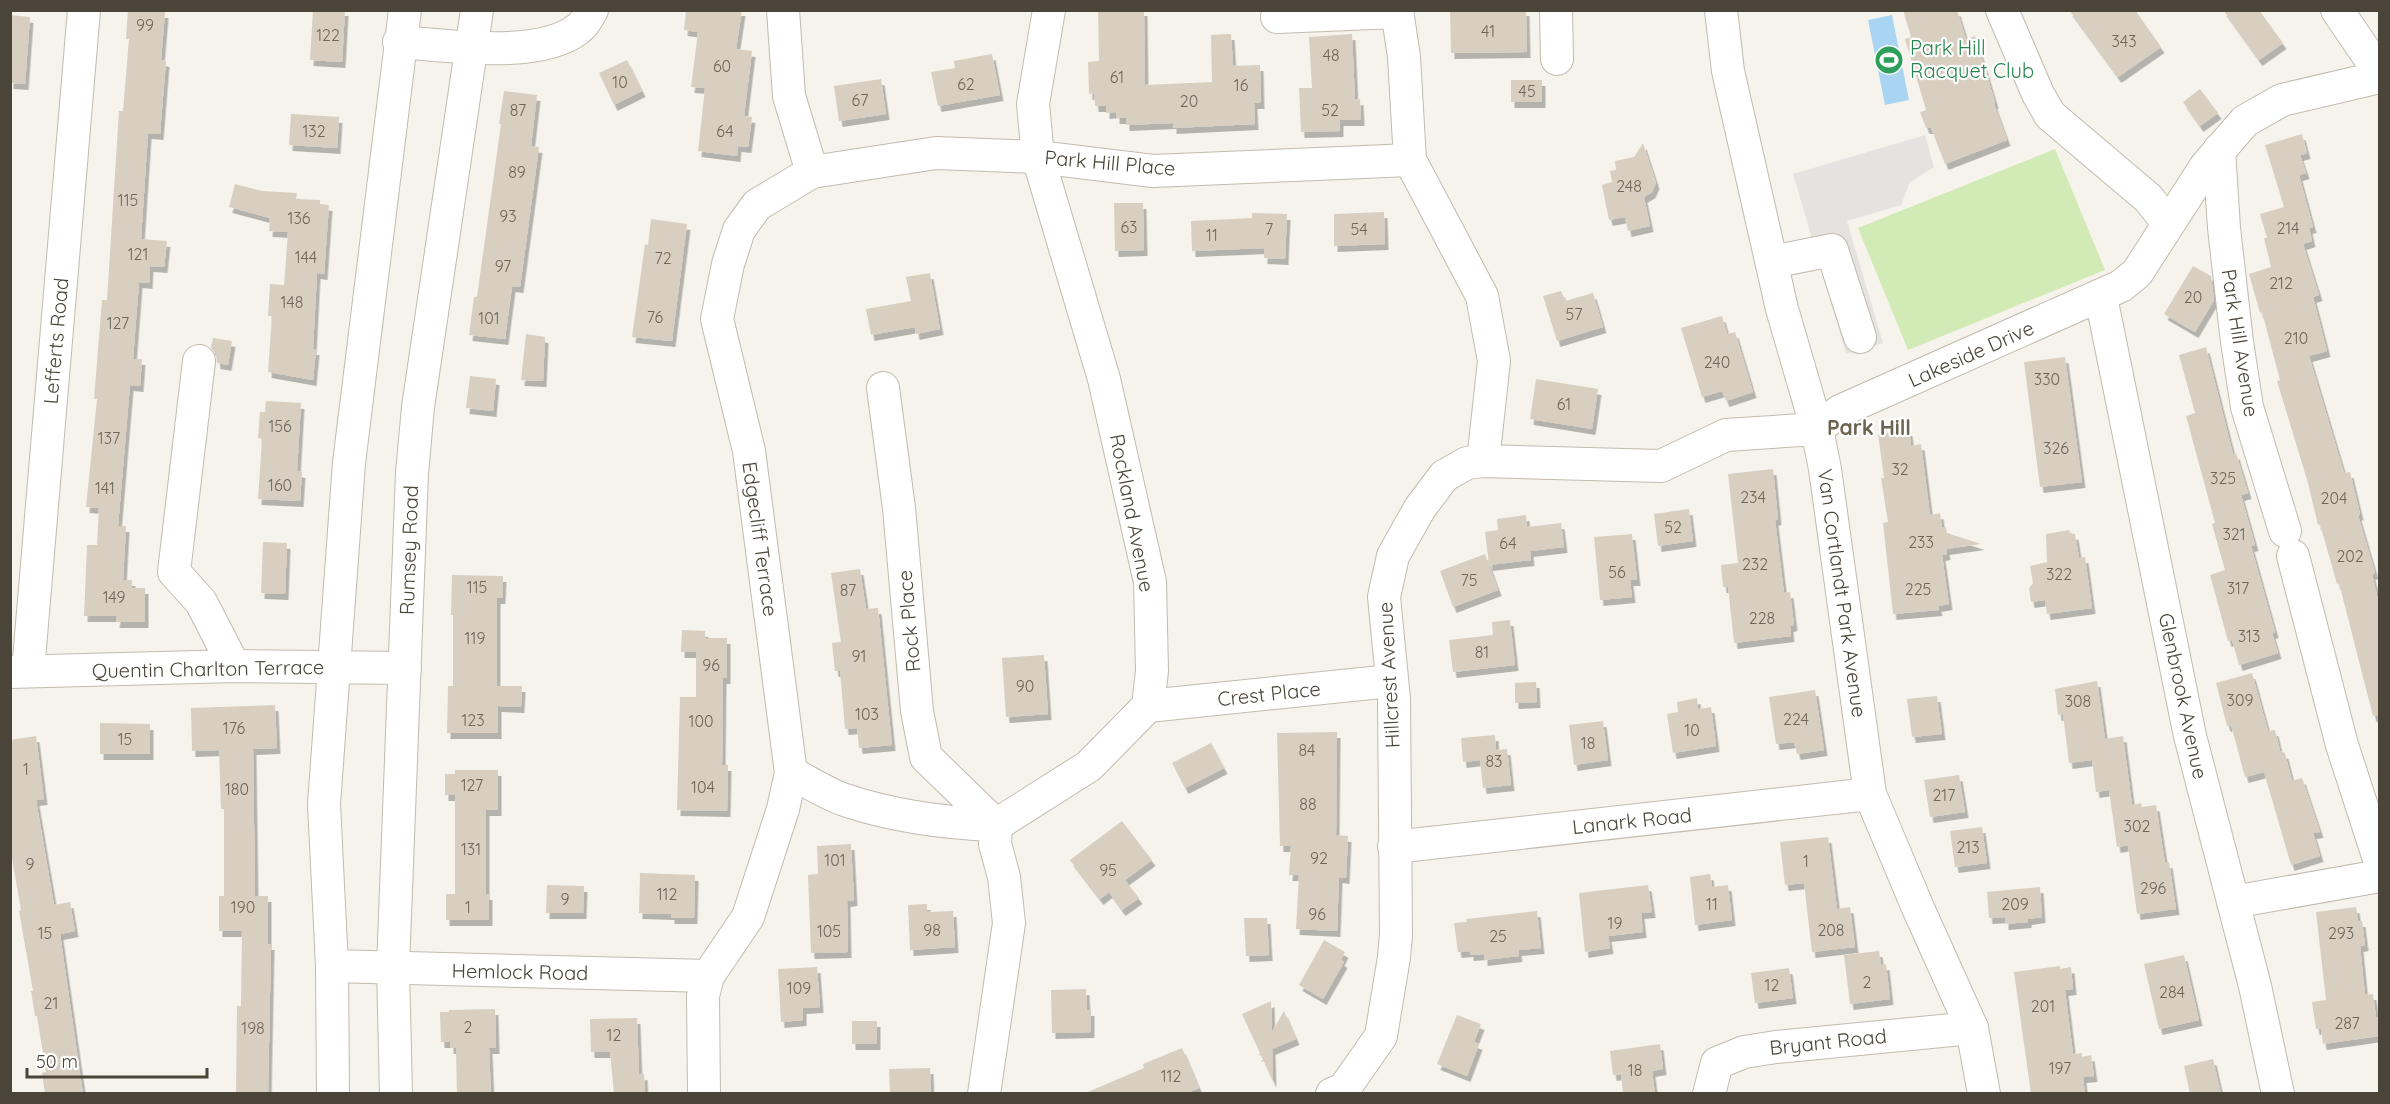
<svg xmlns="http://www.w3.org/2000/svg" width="2390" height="1104" viewBox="0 0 2390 1104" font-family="Quicksand,sans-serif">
  <defs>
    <filter id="shadow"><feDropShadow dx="3.5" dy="6" stdDeviation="0" flood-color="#0004"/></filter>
  </defs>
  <rect width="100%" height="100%" fill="#f6f3ec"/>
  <!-- green -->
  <path fill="#d2eab5" d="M2055 149 2105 270 1908 350 1858 228Z"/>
  <!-- parking -->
  <path fill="#e5e3e0" d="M1925 135 1934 167 1910 182 1901 205 1847 221 1883 343 1846 354 1793 174Z"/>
  <!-- water -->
  <path fill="#a9d4f2" d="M1892 15 1909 100 1885 105 1868 20Z"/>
  <!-- building -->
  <g fill="#d8cfc1" filter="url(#shadow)">
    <path d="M128 10 165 12 161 60 166 61 160 134 148 133 141 239 167 241 164 267 150 266 149 283 139 282 133 359H142L140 386 130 385 118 526H126L123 580H132V588H145V622H116L117 616H84L87 545H97L99 508 86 507 97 399H94L102 300H107L119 111H123L129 39H126Z"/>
    <path d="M313 10H345L342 62 310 60Z"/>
    <path d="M686 10H742L736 49 752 51 744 116 752 117 748 147 738 146 737 156 698 151 705 88 691 87 698 32 684 30Z"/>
    <path d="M1098 10H1144L1145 85 1212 82 1211 35 1231 34 1233 66 1260 65 1261 103H1254L1255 124 1173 128V123L1126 125V118H1116V112L1106 113V106H1095L1094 93 1089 94 1088 62 1099 61Z"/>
    <path d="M1450 10H1526L1527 52 1451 53Z"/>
    <path d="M1903 10H1957L1966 39 1975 36 1995 102 1994 104 2007 140 1945 164 1931 128H1926L1920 112 1926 110 1905 39 1911 37Z"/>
    <path d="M2069 10H2135L2161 47 2118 77Z"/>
    <path d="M2223 10H2259L2283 43 2259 60Z"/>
    <path d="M10 15 30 17 25 84 10 83Z"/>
    <path d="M1352 34 1355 100 1360 99 1361 120H1340V131L1301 132 1299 88H1312L1309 37Z"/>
    <path d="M992 54 1000 95 938 106 931 72 955 68 954 61Z"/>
    <path d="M627 60 642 91 614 105 599 73Z"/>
    <path d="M881 79 886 114 839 121 834 86Z"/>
    <rect x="1511" y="80" width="31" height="22"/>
    <path d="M2200 89 2218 113 2200 126 2183 102Z"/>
    <path d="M504 91 537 95 531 146 539 147 520 287 512 286 505 339 469 335 474 297H477L501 124H499Z"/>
    <path d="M291 114 339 117 337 148 289 145Z"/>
    <path d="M2302 134 2307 153 2300 155 2306 173 2299 175 2313 227 2309 228 2312 241 2303 244 2319 295 2313 297 2327 351 2309 356 2344 473 2350 472 2360 514 2358 515 2375 573 2372 574 2379 605V715L2373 716 2339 583 2337 584 2320 524 2318 525 2308 483 2277 381 2280 380 2262 312 2260 313 2249 274 2271 267 2264 238H2267L2260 214 2284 207 2265 145Z"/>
    <path d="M1643 143 1656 183 1652 192 1644 197 1650 226 1628 231 1625 217 1609 220 1602 185 1612 182 1610 171 1616 170 1615 161 1634 157Z"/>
    <path d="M235 184 262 191 297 193 296 199 320 200V204L329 205 324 274 317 273 313 349H316L313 380 268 372 272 316H268L270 284 284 285 288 232 269 231 270 218 229 207Z"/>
    <path d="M1114 203H1143L1144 250 1115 251Z"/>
    <path d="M1384 212 1385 244 1334 246V214Z"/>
    <path d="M1252 213 1287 214 1285 259 1264 258V248L1192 251 1191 221 1252 218Z"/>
    <path d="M651 219 687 224 672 341 632 337 645 244 648 245Z"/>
    <path d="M2193 266 2211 276 2214 300 2195 332 2164 314Z"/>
    <path d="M930 273 940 329 916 334 915 327 871 335 866 309 911 301 906 277Z"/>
    <path d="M1561 291 1565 301 1593 293 1603 327 1557 341 1543 296Z"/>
    <path d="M1722 316 1727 334 1735 332 1753 392 1726 401 1722 391 1702 397 1681 328Z"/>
    <path d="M526 334 545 337 543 381 521 380Z"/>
    <path d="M213 338 232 341 228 365 217 363 216 354 211 348Z"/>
    <path d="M2206 347 2233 454 2236 453 2248 493 2241 495 2255 545 2251 546 2275 632 2272 633 2278 653 2239 665 2232 640 2228 641 2210 575 2225 570 2212 524 2215 523 2186 416 2195 413 2179 355Z"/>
    <path d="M2065 357 2082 482 2040 487 2024 362Z"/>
    <path d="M470 376 496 379 493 411 466 408Z"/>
    <path d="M1536 379 1598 389 1592 429 1530 419Z"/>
    <path d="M266 401 301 403 297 471 302 472 300 501 258 499 262 439 258 438 260 412H265Z"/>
    <path d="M1909 430 1911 446 1921 444 1930 515 1940 513 1942 528 1946 527 1947 533 1981 544 1946 549 1947 554 1942 555 1949 604 1938 606 1939 610 1893 614 1883 523 1888 522 1881 478H1884L1878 434Z"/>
    <path d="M1773 469 1778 519 1775 520 1784 593 1790 592 1794 625 1790 626 1791 636 1734 643 1728 587H1723L1721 565 1738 563 1728 474Z"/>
    <path d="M1689 509 1693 541 1658 546 1654 514Z"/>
    <path d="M1526 515 1527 527 1561 523 1564 547 1530 551 1531 560 1489 565 1485 532 1498 530 1497 519Z"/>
    <path d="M2069 530 2070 533 2075 534 2079 558 2085 557 2092 608 2047 614 2045 600 2031 602 2029 588 2033 583 2030 566 2047 562 2046 534Z"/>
    <path d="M1632 534 1637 580H1630L1632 597 1600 600 1594 537Z"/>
    <path d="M263 542 287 543 285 594 261 593Z"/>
    <path d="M1485 554 1498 590 1453 607 1440 571Z"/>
    <path d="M860 569 866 609 878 608 892 745 859 748 857 728 845 729 840 671H835L832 643 841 642 831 573Z"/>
    <path d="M452 575 503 576 502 598H497V686H522L521 707 498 706V733H447L448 686H453V615H451Z"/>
    <path d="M1510 620 1515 665 1453 672 1449 640 1493 635 1492 622Z"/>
    <path d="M682 630 705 631V638H727V678H723L722 765H728L727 811 677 810 680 697H696V652H681Z"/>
    <path d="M1044 655 1048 714 1006 717 1002 658Z"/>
    <path d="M2252 673 2268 731 2275 730 2280 751 2285 753 2292 781 2302 778 2320 832 2313 833 2320 856 2291 865 2264 772 2245 777 2231 725 2227 726 2216 683Z"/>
    <path d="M2097 681 2105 739 2123 736 2132 805 2141 803 2142 807 2156 805 2165 863 2169 862 2176 909 2137 914 2128 845 2117 847 2109 790 2096 792 2092 760 2069 763 2063 714 2058 715 2055 689Z"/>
    <path d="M1536 682 1537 702 1515 703V683Z"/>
    <path d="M1815 690 1824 750 1797 754 1794 742 1776 744 1769 697Z"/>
    <path d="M1937 696 1942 734 1912 737 1907 699Z"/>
    <path d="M1697 698 1698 709 1711 707 1716 746 1673 753 1667 714 1678 712 1677 702Z"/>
    <path d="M275 705 277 748 253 749 255 896H268V944H271L268 1094H236L237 1006H241L242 931H219V896H224V809H221L219 750 192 751 191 708Z"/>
    <path d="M1603 721 1608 760 1574 765 1569 725Z"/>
    <path d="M100 723 150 724V754H100Z"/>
    <path d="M1337 732 1336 835 1348 836 1346 878 1339 877 1337 931 1296 929 1299 875H1289L1291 846H1280L1277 733Z"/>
    <path d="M1495 735 1496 750 1507 749 1511 785 1483 788 1480 760 1463 762 1461 738Z"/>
    <path d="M36 736 44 799 36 800 54 905 70 902 75 931 60 934 83 1094H45L42 1073 46 1072 37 1016H35L31 991H33L19 911 21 910 10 847V740Z"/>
    <path d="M1211 743 1224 768 1185 788 1172 763Z"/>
    <path d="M455 770H498V810H486V894H489V920H446V894H455V795H445V774H455Z"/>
    <path d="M1959 775 1965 812 1930 817 1924 780Z"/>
    <path d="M1122 821 1152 860 1125 880 1139 898 1122 910 1109 892 1100 899 1070 860Z"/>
    <path d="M1982 827 1987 863 1955 867 1950 831Z"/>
    <path d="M1828 837 1837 909 1850 907 1855 947 1812 952 1804 883 1785 885 1780 842Z"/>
    <path d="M851 844 854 900 847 901 848 952 811 953 808 875 818 874 817 846Z"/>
    <path d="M640 873 695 875 694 918H671V914L639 913Z"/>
    <path d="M1710 874 1712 887 1728 885 1732 920 1695 925 1690 877Z"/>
    <path d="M547 885 584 886 583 913H546Z"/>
    <path d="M1648 885 1652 912 1641 913 1643 932 1608 936 1610 948 1585 952 1579 893Z"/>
    <path d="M2040 887 2042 917 2028 919V922L2005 924V917L1989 918 1987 892Z"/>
    <path d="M927 904V912L953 911 955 947 910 950 908 905Z"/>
    <path d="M2356 907 2358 921H2362L2365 945 2360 946 2365 995 2373 994 2376 1017H2379V1036L2323 1044 2321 1028 2316 1029 2312 1002 2326 1000 2316 912Z"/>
    <path d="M1537 911 1541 948 1518 950 1519 956 1484 960V954L1470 955V951L1458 952 1454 923 1467 922 1466 919Z"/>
    <path d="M1244 918H1267L1269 955 1246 956Z"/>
    <path d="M1324 940 1345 952 1341 960 1344 962 1323 999 1299 985Z"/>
    <path d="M1879 951 1881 965 1886 964 1890 999 1850 1004 1844 955Z"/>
    <path d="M2184 955 2199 1020 2159 1029 2144 964Z"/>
    <path d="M2060 966V969L2071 967 2073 989 2065 990 2073 1054 2082 1053V1057L2091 1055 2094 1076 2083 1077 2085 1094H2031L2014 972Z"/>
    <path d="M817 967 820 1007 803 1008V1020L781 1022 778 969Z"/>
    <path d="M1789 968 1793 998 1755 1003 1751 973Z"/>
    <path d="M1086 989 1087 1010H1091V1032L1052 1033 1051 990Z"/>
    <path d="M1271 1001 1272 1032 1284 1011 1296 1039 1272 1049 1273 1082 1261 1055 1258 1056 1260 1053 1242 1014Z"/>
    <path d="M495 1009 496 1048H489L491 1094H457L456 1048H450V1042H441L440 1012H449V1010Z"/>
    <path d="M1457 1015 1481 1024 1474 1042 1479 1044 1467 1076 1437 1064Z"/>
    <path d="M637 1018 639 1075 644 1074 645 1094H614L610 1052H591L590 1019Z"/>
    <rect x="852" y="1021" width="25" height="23"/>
    <path d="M1660 1044 1663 1069 1652 1071 1655 1094H1623L1621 1074 1613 1075 1610 1051Z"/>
    <path d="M1182 1048 1199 1088 1185 1094H1083L1144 1068 1143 1064Z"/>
    <path d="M2213 1059 2221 1094H2190L2184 1066Z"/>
    <path d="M930 1068 931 1094H890L889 1069Z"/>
  </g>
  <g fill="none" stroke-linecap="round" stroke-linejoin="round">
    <!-- minor casing -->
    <g stroke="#c2bbae" stroke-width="34">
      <g id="minor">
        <path d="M783 10 789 96 812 172"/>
        <path d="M1397 10 1404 57 1410 160 1482 296 1494 361 1483 461"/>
        <path d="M1556 10 1557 59"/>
        <path d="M1721 10 1728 71 1782 309 1817 429 1825 469 1870 794 1918 908 1972 1028 1984 1094"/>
        <path d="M2002 10 2038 94 2050 115 2148 198 2168 223"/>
        <path d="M2337 10 2380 73"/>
        <path d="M1277 17 1397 12"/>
        <path d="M399 42C448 45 538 60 578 29 584 25 588 17 592 10"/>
        <path d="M2219 150 2224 228 2237 342 2247 407 2285 531"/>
        <path d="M1772 262 1832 250 1860 337"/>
        <path d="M2101 297 2190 736 2255 986 2278 1094"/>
        <path d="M199 361 174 572 201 602 234 666"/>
        <path d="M883 388 899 508 917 711 926 757 996 825"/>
        <path d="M2293 556 2342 745 2380 862"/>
        <path d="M28 671 84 10"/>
        <path d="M10 672 234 666 405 668"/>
        <path d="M1148 706 1391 681"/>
        <path d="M791 773C809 782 827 794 845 800 895 817 944 823 996 825"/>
        <path d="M996 825 1089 766 1148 706 1152 671 1150 582 1104 379 1038 157 1033 104 1049 10"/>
        <path d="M1394 847 1870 794"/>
        <path d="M2233 902 2380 876"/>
        <path d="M332 966 708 976"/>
        <path d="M333 1094 332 966 324 804 349 463 405 10"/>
        <path d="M396 1094 393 968 412 473 418 407 477 10"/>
        <path d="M704 1094 703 996 708 976 748 917 783 809 791 773 749 451 717 319 728 264 739 230 757 205 812 172 936 153 1038 157 1153 171 1410 160"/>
        <path d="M984 1094 1009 923 1004 877 995 844 996 825"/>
        <path d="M1332 1094 1344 1089 1381 1036 1394 957 1396 935 1394 699 1384 597 1393 556 1420 508 1444 476 1467 463 1483 461 1661 466 1726 435 1817 429 1840 411 2121 286 2137 273 2206 166 2245 121 2282 100 2380 77"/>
        <path d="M1709 1094 1717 1063 1744 1052 1776 1047 1972 1028"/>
      </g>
    </g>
    <!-- minor -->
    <use href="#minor" stroke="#fff" stroke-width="32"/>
  </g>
  <!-- icons -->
  <defs>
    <g id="stadium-disc" transform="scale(1.5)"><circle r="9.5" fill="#2e9e5b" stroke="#fff"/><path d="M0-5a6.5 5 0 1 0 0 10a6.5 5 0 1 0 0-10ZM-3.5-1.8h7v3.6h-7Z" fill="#fff"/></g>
  </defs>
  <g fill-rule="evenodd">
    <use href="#stadium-disc" x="1889" y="60"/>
  </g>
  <g text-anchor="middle" stroke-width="4.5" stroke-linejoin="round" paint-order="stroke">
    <!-- number labels -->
    <g font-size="16" fill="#6e675b">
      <text x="145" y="31">99</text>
      <text x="1488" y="37">41</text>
      <text x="328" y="41">122</text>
      <text x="2124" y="47">343</text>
      <text x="1331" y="61">48</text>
      <text x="722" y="72">60</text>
      <text x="1117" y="83">61</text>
      <text x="620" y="88">10</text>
      <text x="966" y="90">62</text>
      <text x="1241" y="91">16</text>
      <text x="1527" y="97">45</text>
      <text x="860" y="106">67</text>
      <text x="1189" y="107">20</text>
      <text x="518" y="116">87</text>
      <text x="1330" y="116">52</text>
      <text x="314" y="137">132</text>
      <text x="725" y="137">64</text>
      <text x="517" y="178">89</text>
      <text x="1629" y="192">248</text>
      <text x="128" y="206">115</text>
      <text x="508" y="222">93</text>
      <text x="299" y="224">136</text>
      <text x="1129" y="233">63</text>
      <text x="2288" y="234">214</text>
      <text x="1269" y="235">7</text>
      <text x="1359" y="235">54</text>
      <text x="1212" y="241">11</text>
      <text x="138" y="260">121</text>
      <text x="306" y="263">144</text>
      <text x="663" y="264">72</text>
      <text x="503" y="272">97</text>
      <text x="2281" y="289">212</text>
      <text x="2193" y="303">20</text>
      <text x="292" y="308">148</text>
      <text x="1574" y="320">57</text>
      <text x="655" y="323">76</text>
      <text x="489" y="324">101</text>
      <text x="118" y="329">127</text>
      <text x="2296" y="344">210</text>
      <text x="1717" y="368">240</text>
      <text x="2047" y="385">330</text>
      <text x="1564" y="410">61</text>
      <text x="280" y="432">156</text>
      <text x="109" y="444">137</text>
      <text x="2056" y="454">326</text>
      <text x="1900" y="475">32</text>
      <text x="2223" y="484">325</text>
      <text x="280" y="491">160</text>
      <text x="105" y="494">141</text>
      <text x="1753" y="503">234</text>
      <text x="2334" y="504">204</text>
      <text x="1673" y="533">52</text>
      <text x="2234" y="540">321</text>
      <text x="1921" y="548">233</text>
      <text x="1508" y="549">64</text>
      <text x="2350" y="562">202</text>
      <text x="1755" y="570">232</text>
      <text x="1617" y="578">56</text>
      <text x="2059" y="580">322</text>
      <text x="1469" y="586">75</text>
      <text x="477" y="593">115</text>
      <text x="2238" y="594">317</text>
      <text x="1918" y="595">225</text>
      <text x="848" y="596">87</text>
      <text x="114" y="603">149</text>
      <text x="1762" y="624">228</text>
      <text x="2249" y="642">313</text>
      <text x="475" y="644">119</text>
      <text x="1482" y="658">81</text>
      <text x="859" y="662">91</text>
      <text x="711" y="671">96</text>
      <text x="1025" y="692">90</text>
      <text x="2240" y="706">309</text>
      <text x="2078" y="707">308</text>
      <text x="867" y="720">103</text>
      <text x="1796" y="725">224</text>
      <text x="473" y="726">123</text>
      <text x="701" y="727">100</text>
      <text x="234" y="734">176</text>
      <text x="1692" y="736">10</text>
      <text x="125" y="745">15</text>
      <text x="1588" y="749">18</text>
      <text x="1307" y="756">84</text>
      <text x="1494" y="767">83</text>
      <text x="26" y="775">1</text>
      <text x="472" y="791">127</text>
      <text x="703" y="793">104</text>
      <text x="237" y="795">180</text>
      <text x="1944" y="801">217</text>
      <text x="1308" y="810">88</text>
      <text x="2137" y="832">302</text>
      <text x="1968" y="853">213</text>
      <text x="471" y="855">131</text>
      <text x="1319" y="864">92</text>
      <text x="835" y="866">101</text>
      <text x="1806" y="867">1</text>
      <text x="30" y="870">9</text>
      <text x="1108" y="876">95</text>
      <text x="2153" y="894">296</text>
      <text x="667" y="900">112</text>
      <text x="565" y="905">9</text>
      <text x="1712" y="910">11</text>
      <text x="2015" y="910">209</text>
      <text x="243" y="913">190</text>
      <text x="468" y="913">1</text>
      <text x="1317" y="920">96</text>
      <text x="1615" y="929">19</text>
      <text x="932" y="936">98</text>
      <text x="1831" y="936">208</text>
      <text x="829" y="937">105</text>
      <text x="45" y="939">15</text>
      <text x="2341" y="939">293</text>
      <text x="1498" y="942">25</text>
      <text x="1867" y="988">2</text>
      <text x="1772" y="991">12</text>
      <text x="799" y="994">109</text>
      <text x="2172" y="998">284</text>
      <text x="51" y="1009">21</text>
      <text x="2043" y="1012">201</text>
      <text x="2347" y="1029">287</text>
      <text x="468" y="1033">2</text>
      <text x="253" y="1034">198</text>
      <text x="614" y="1041">12</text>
      <text x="2060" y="1074">197</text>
      <text x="1635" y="1076">18</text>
      <text x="1171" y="1082">112</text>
    </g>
    <!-- leisure labels -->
    <g font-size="20" fill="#27864d" stroke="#fff" text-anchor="start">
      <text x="1910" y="55">Park Hill<tspan x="1910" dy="23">Racquet Club</tspan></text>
    </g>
    <!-- street labels -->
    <g font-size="20" fill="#4b4439" stroke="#fff">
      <text transform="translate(1110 163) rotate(5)" y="7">Park Hill Place</text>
      <text transform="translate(56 341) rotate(-85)" y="7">Lefferts Road</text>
      <text transform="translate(2240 343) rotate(81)" y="7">Park Hill Avenue</text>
      <text transform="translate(1971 354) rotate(-24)" y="7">Lakeside Drive</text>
      <text transform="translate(1132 513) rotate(79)" y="7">Rockland Avenue</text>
      <text transform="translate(760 539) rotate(82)" y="7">Edgecliff Terrace</text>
      <text transform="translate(409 550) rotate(-88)" y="7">Rumsey Road</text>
      <text transform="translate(1842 593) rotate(82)" y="7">Van Cortlandt Park Avenue</text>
      <text transform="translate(909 621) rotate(-95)" y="7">Rock Place</text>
      <text transform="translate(208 669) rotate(-1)" y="7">Quentin Charlton Terrace</text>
      <text transform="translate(1389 675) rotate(-93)" y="7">Hillcrest Avenue</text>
      <text transform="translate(1269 694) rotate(-6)" y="7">Crest Place</text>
      <text transform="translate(2183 696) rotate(78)" y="7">Glenbrook Avenue</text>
      <text transform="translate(1632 821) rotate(-6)" y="7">Lanark Road</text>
      <text transform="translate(520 972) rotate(1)" y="7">Hemlock Road</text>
      <text transform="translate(1828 1042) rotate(-6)" y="7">Bryant Road</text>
    </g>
    <!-- neighbourhood labels -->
    <g font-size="21" font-weight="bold" fill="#6e6250" stroke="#fff">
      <text x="1869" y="435">Park Hill</text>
    </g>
  </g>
  <!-- border -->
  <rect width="2390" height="1104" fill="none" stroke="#4b4439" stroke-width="24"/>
  <!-- scale -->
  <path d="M27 1068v9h180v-9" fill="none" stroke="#4b4439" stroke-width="3"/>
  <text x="36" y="1068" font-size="18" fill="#4b4439" stroke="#ffffff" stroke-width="4.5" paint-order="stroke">50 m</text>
</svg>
